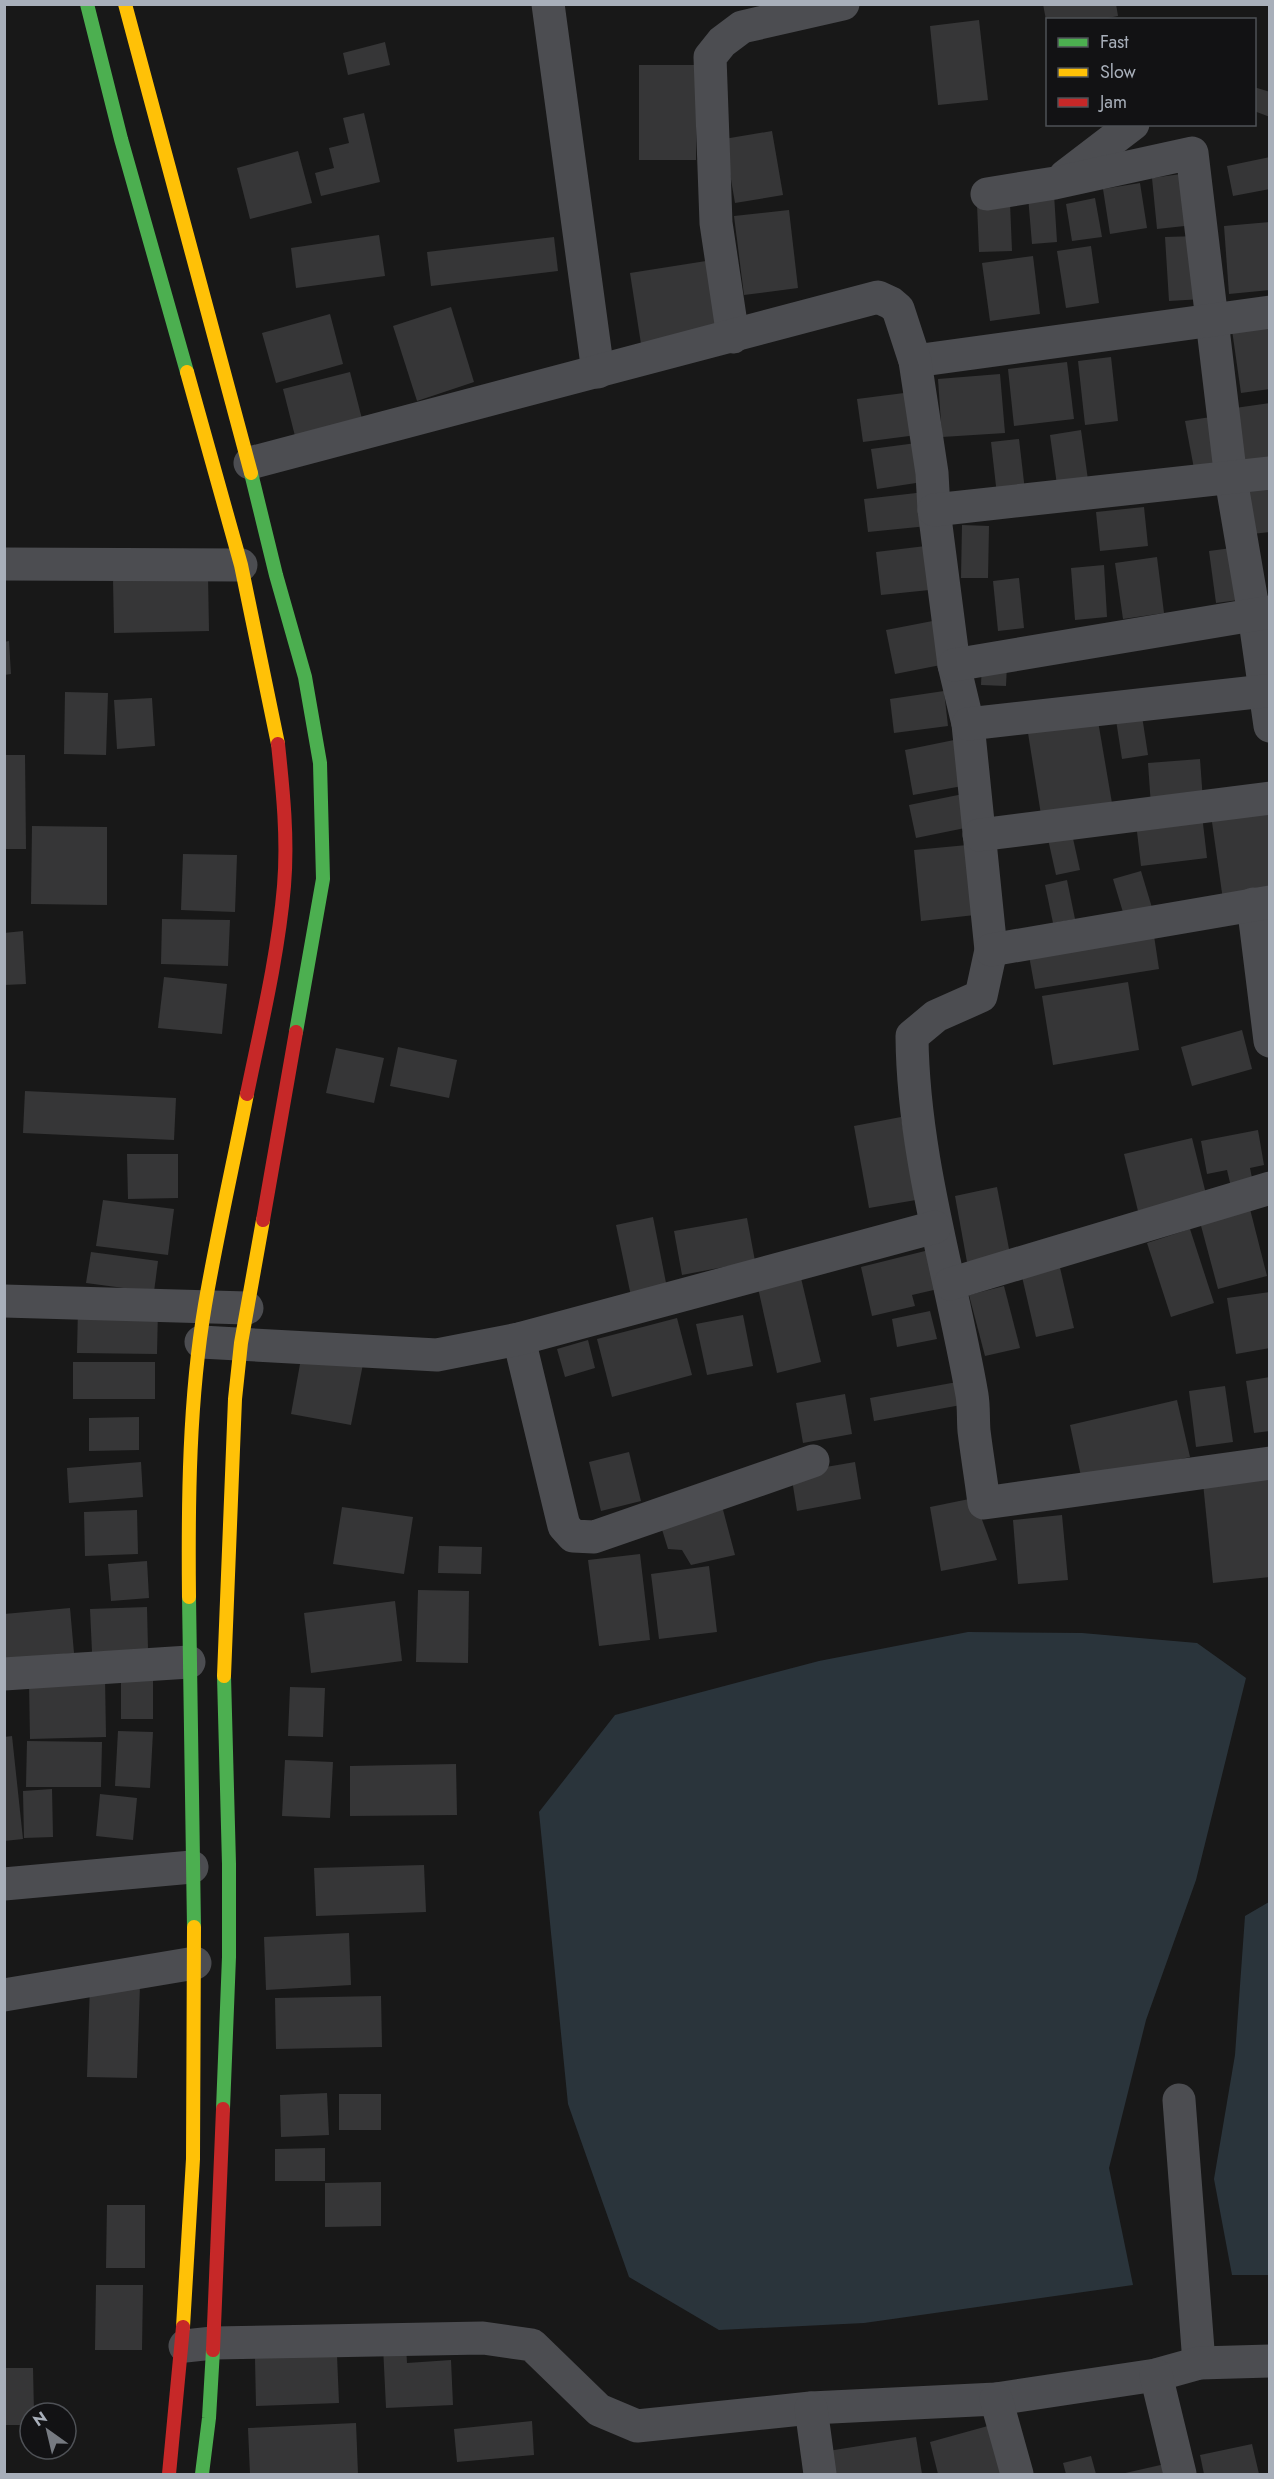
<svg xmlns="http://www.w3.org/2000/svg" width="1274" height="2479" viewBox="0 0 1274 2479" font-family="Jost,sans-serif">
  <rect width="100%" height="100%" fill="#181818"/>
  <!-- water -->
  <g fill="#2a343b">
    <path d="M968 1632 1082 1633 1197 1643 1246 1678 1196 1880 1146 2020 1109 2168 1133 2285 864 2323 719 2330 629 2277 568 2104 539 1812 615 1715 819 1661Z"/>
    <path d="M1269 1902V2275H1232L1214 2179 1235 2055 1245 1916Z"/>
  </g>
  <!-- building -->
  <g fill="#363637">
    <path d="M1043 4H1116L1118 16 1098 20H1046Z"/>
    <path d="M979 20 988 100 938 105 930 26Z"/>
    <path d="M385 42 390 65 348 75 343 53Z"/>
    <rect x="639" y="65" width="57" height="95"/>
    <path d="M1254 87 1270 92V117L1254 111Z"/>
    <path d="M364 113 380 182 321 196 315 173 334 168 329 148 349 143 343 118Z"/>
    <path d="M772 131 783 195 735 203 724 139Z"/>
    <path d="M298 151 312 203 250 219 237 168Z"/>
    <path d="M1270 157V189L1233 196 1227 166Z"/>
    <path d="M1188 173 1194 225 1157 229 1152 178Z"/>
    <path d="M1140 183 1147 228 1110 234 1103 189Z"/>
    <path d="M1054 194 1057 242 1032 244 1028 196Z"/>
    <path d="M1095 198 1102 237 1072 241 1066 204Z"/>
    <path d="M1010 203 1012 251 979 252 977 204Z"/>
    <path d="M789 210 798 288 744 295 734 216Z"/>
    <path d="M1270 222V290L1229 294 1224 226Z"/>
    <path d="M379 235 385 276 296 288 291 248Z"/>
    <path d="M1199 236 1203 299 1169 301 1165 237Z"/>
    <path d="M554 237 558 271 431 286 427 252Z"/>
    <path d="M1091 246 1099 303 1066 308 1057 251Z"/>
    <path d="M1033 256 1040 314 990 321 982 263Z"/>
    <path d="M706 261 717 332 641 344 630 273Z"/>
    <path d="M451 307 474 382 417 401 393 326Z"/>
    <path d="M330 314 343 364 276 383 262 333Z"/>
    <path d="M1270 325V389L1241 393 1232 330Z"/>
    <path d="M1111 357 1118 421 1085 425 1078 361Z"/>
    <path d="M1067 362 1074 419 1014 426 1008 369Z"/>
    <path d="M350 372 362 419 295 436 283 389Z"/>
    <path d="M1000 374 1005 433 942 437 938 379Z"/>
    <path d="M912 392 917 435 863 442 857 399Z"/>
    <path d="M1270 403V459L1243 463 1235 408Z"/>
    <path d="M1217 416 1227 468 1195 474 1185 421Z"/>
    <path d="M1081 430 1088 480 1057 485 1050 435Z"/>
    <path d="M1019 439 1025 491 997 495 991 442Z"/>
    <path d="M924 442 929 481 877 489 871 449Z"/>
    <path d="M1270 484V532L1252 534 1247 487Z"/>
    <path d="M925 492 928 526 868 532 864 499Z"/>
    <path d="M1144 507 1148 546 1100 551 1096 512Z"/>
    <path d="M962 525 989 526 988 578H961Z"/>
    <path d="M934 545 939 589 881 595 876 552Z"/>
    <path d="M1239 547 1246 599 1216 603 1209 551Z"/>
    <path d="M1157 557 1164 613 1123 619 1115 563Z"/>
    <path d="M1104 565 1107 617 1075 620 1071 568Z"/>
    <path d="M208 576 209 631 114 633 113 578Z"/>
    <path d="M1019 578 1024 628 998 631 993 581Z"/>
    <path d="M943 619 951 663 895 674 886 630Z"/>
    <path d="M9 641 11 674 4 675V642Z"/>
    <path d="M982 662 1007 664 1006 686 981 685Z"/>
    <path d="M944 691 948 726 894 733 890 699Z"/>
    <path d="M65 692 108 693 106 755 64 754Z"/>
    <path d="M152 698 155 746 117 749 114 700Z"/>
    <path d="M1142 716 1148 755 1122 759 1116 720Z"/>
    <path d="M1098 721 1113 809 1042 821 1028 733Z"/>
    <path d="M959 739 968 785 913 795 905 750Z"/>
    <path d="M4 755H25L26 849H4Z"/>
    <path d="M1200 759 1203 801 1151 806 1148 763Z"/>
    <path d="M963 794 970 827 916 838 909 805Z"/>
    <path d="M1270 807V893L1223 900 1211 815Z"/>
    <path d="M1202 815 1207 858 1141 866 1136 823Z"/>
    <path d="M32 826 107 827V905L31 904Z"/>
    <path d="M1072 834 1080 870 1056 875 1048 839Z"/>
    <path d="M978 844 984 914 921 921 914 850Z"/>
    <path d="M183 854 237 855 235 912 181 910Z"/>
    <path d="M1141 871 1153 911 1125 919 1113 879Z"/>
    <path d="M1067 880 1075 919 1053 923 1045 885Z"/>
    <path d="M162 919 230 920 228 966 161 964Z"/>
    <path d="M1153 929 1159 969 1035 989 1028 950Z"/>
    <path d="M23 931 26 984 4 985V933Z"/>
    <path d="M164 977 227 984 222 1034 158 1028Z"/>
    <path d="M1128 982 1139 1050 1053 1065 1042 996Z"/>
    <path d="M1242 1030 1252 1069 1192 1086 1181 1047Z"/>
    <path d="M398 1047 457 1060 449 1098 390 1086Z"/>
    <path d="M336 1048 384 1058 374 1103 326 1093Z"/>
    <path d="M25 1091 176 1098 174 1140 23 1133Z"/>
    <path d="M901 1117 916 1200 869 1208 854 1126Z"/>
    <path d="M1258 1130 1264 1165 1250 1168 1253 1183 1231 1187 1227 1170 1207 1174 1201 1141Z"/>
    <path d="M1192 1138 1206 1194 1138 1211 1124 1154Z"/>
    <path d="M127 1154H178V1198L128 1199Z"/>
    <path d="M997 1187 1010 1254 967 1262 955 1196Z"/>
    <path d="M103 1200 174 1209 168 1255 96 1246Z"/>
    <path d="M1250 1209 1267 1276 1218 1289 1200 1222Z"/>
    <path d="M653 1217 667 1288 631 1296 616 1225Z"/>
    <path d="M747 1218 755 1261 682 1275 674 1231Z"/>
    <path d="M1190 1229 1214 1303 1171 1317 1147 1243Z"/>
    <path d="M929 1250 938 1289 912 1295 915 1306 872 1316 861 1267Z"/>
    <path d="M91 1252 158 1261 154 1292 86 1283Z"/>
    <path d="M1058 1259 1074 1328 1036 1337 1020 1268Z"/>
    <path d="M801 1278 821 1362 777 1373 758 1288Z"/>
    <path d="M1004 1286 1020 1348 985 1356 969 1295Z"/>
    <path d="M1270 1292V1348L1236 1354 1227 1298Z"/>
    <path d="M78 1308 158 1309 157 1354 77 1353Z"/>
    <path d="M930 1311 937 1339 897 1347 892 1319Z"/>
    <path d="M743 1315 753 1366 707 1375 696 1324Z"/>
    <path d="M677 1318 692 1375 612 1397 597 1339Z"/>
    <path d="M588 1340 595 1368 565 1377 557 1349Z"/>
    <path d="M302 1353 363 1364 351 1425 291 1414Z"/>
    <rect x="73" y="1362" width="82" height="37"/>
    <path d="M1270 1377V1431L1254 1433 1246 1381Z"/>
    <path d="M957 1382 961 1405 874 1421 870 1398Z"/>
    <path d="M1225 1386 1233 1442 1196 1447 1189 1391Z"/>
    <path d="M845 1394 852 1434 803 1443 796 1403Z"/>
    <path d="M1177 1400 1190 1457 1082 1481 1070 1425Z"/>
    <path d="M139 1417V1450L89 1451V1418Z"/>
    <path d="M629 1452 641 1501 601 1511 589 1462Z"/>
    <path d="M141 1462 143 1497 69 1503 67 1468Z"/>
    <path d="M855 1462 861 1499 797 1511 791 1473Z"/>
    <path d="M1268 1477 1270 1577 1213 1583 1203 1483Z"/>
    <path d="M974 1498 997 1560 941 1571 930 1507Z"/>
    <path d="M722 1506 735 1555 691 1565 682 1550 668 1549 660 1523Z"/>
    <path d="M342 1507 413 1517 404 1574 333 1564Z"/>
    <path d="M137 1510 138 1554 85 1556 84 1512Z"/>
    <path d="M1062 1515 1068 1580 1018 1584 1013 1520Z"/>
    <path d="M439 1546 482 1547 481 1574 438 1573Z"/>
    <path d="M640 1554 650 1640 599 1646 588 1560Z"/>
    <path d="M147 1561 149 1598 111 1601 108 1564Z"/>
    <path d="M709 1566 717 1632 659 1639 651 1574Z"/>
    <path d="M418 1590 469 1591 468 1663 416 1662Z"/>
    <path d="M395 1601 402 1661 311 1673 304 1613Z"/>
    <path d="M147 1607 148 1650 92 1652 90 1609Z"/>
    <path d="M70 1608 74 1653 4 1660V1614Z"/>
    <rect x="121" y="1670" width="32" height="49"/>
    <path d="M105 1678 106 1737 30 1739 29 1681Z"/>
    <path d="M290 1687 325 1688 323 1737 288 1736Z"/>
    <path d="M118 1731 153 1732 150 1788 115 1786Z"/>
    <path d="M12 1736 23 1839 4 1841V1737Z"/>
    <path d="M27 1741 102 1742 101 1787H26Z"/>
    <path d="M285 1760 333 1762 330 1818 282 1816Z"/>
    <path d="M456 1764 457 1815 350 1816V1766Z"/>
    <path d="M52 1789 53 1837 24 1838 23 1791Z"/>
    <path d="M100 1794 137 1798 133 1840 96 1836Z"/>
    <path d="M424 1865 426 1912 316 1916 314 1868Z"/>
    <path d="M349 1933 351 1985 266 1990 264 1937Z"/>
    <path d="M90 1984 140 1985 137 2078 87 2077Z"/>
    <path d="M381 1996 382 2047 276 2049 275 1998Z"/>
    <path d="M327 2093 329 2135 281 2137 280 2095Z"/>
    <rect x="339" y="2094" width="42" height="36"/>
    <path d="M325 2148V2181H275V2149Z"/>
    <path d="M381 2182V2226L325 2227V2183Z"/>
    <path d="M107 2205H145V2268H106Z"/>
    <path d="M96 2285H143L142 2350H95Z"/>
    <path d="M406 2345 407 2363 451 2360 453 2405 386 2408 383 2346Z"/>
    <path d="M337 2355 339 2403 256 2406 255 2358Z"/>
    <path d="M4 2368H33L34 2413H30V2425H4Z"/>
    <path d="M532 2421 534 2455 457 2462 454 2429Z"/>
    <path d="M356 2423 358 2474H250L248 2428Z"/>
    <path d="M995 2424 1009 2472 999 2474H938L930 2442Z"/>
    <path d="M916 2437 922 2474H831L828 2451Z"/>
    <path d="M1252 2444 1259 2474H1204L1200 2455Z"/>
    <path d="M1091 2456 1096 2474H1066L1063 2463Z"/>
    <path d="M1165 2464 1168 2474H1121Z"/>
  </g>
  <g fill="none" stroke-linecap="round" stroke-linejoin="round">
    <!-- street -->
    <g stroke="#4c4d51" stroke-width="33">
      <path d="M548 4 598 372"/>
      <path d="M1065 176 1133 124"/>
      <path d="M987 194 1055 183 1192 153 1231 479 1254 614 1270 726"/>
      <path d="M733 337 716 223 710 57 722 42 742 27 843 4"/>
      <path d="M915 361 1270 312"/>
      <path d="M250 463 878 297 891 303 898 309 915 361 932 473 934 510 954 665 968 724 991 950 981 996 936 1016 912 1036C913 1158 951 1275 972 1395 974 1407 973 1419 974 1431 977 1455 981 1479 984 1503L1270 1463"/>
      <path d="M934 510 1270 473"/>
      <path d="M4 564 241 565"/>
      <path d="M954 665 1270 612"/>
      <path d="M968 724 1265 691"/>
      <path d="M979 835 1270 798"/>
      <path d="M1253 904 1270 1041"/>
      <path d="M991 950 1270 902"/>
      <path d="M950 1284 1270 1188"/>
      <path d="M4 1301 247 1308"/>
      <path d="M519 1339 564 1526 573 1536 594 1537 813 1461"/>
      <path d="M201 1342 437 1355 519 1339 935 1227"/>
      <path d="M4 1674 189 1662"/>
      <path d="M4 1884 192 1867"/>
      <path d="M4 1995 195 1963"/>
      <path d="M1179 2100 1199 2363"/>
      <path d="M185 2346 213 2343 483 2338 532 2345 599 2410 637 2426 811 2408 996 2399 1156 2375 1199 2363 1270 2361"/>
      <path d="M1156 2375 1180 2474"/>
      <path d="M996 2399 1017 2474"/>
      <path d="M811 2408 820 2474"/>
    </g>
    <!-- fast -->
    <g stroke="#4caf50" stroke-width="14">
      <path d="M87 4 121 139 187 372"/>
      <path d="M251 473 276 575 305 677 320 763 323 879 296 1032"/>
      <path d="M189 1597 194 1927"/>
      <path d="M223 2109 229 1957V1864L224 1676"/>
      <path d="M202 2474 209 2418 213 2350"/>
    </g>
    <!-- slow -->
    <g stroke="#ffc107" stroke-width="14">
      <path d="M125 4 251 473"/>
      <path d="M187 372 241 565 278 744"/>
      <path d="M189 1597C188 1502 189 1399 205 1305 217 1235 233 1165 247 1094"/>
      <path d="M224 1676 235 1399 241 1343 263 1220"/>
      <path d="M183 2327 193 2159 194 1927"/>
    </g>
    <!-- jam -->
    <g stroke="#c62828" stroke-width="14">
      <path d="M247 1094C261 1026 278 956 284 886 288 839 283 791 278 744"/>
      <path d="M263 1220 296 1032"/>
      <path d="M213 2350 223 2109"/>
      <path d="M169 2474 183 2327"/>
    </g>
  </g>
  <!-- border -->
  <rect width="1274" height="2479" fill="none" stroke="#a8afba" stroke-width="12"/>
  <!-- legend -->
  <rect x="1046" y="18" width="210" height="108" fill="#121214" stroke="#4e5156" stroke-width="1.5"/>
  <rect x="1058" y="38" width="30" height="9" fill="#4caf50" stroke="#4e5156" stroke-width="1.5"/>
  <text x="1100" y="48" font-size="18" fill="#a8afba">Fast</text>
  <rect x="1058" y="68" width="30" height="9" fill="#ffc107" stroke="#4e5156" stroke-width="1.5"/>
  <text x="1100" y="78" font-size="18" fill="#a8afba">Slow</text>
  <rect x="1058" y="98" width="30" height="9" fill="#c62828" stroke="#4e5156" stroke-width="1.5"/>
  <text x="1100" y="108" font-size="18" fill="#a8afba">Jam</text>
  <!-- north arrow -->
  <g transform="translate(48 2431) rotate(326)"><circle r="28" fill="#121214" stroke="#4e5156" stroke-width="1.5"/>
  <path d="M0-4.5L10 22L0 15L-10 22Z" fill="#767a81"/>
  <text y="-9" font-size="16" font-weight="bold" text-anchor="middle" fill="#a8afba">N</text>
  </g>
</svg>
